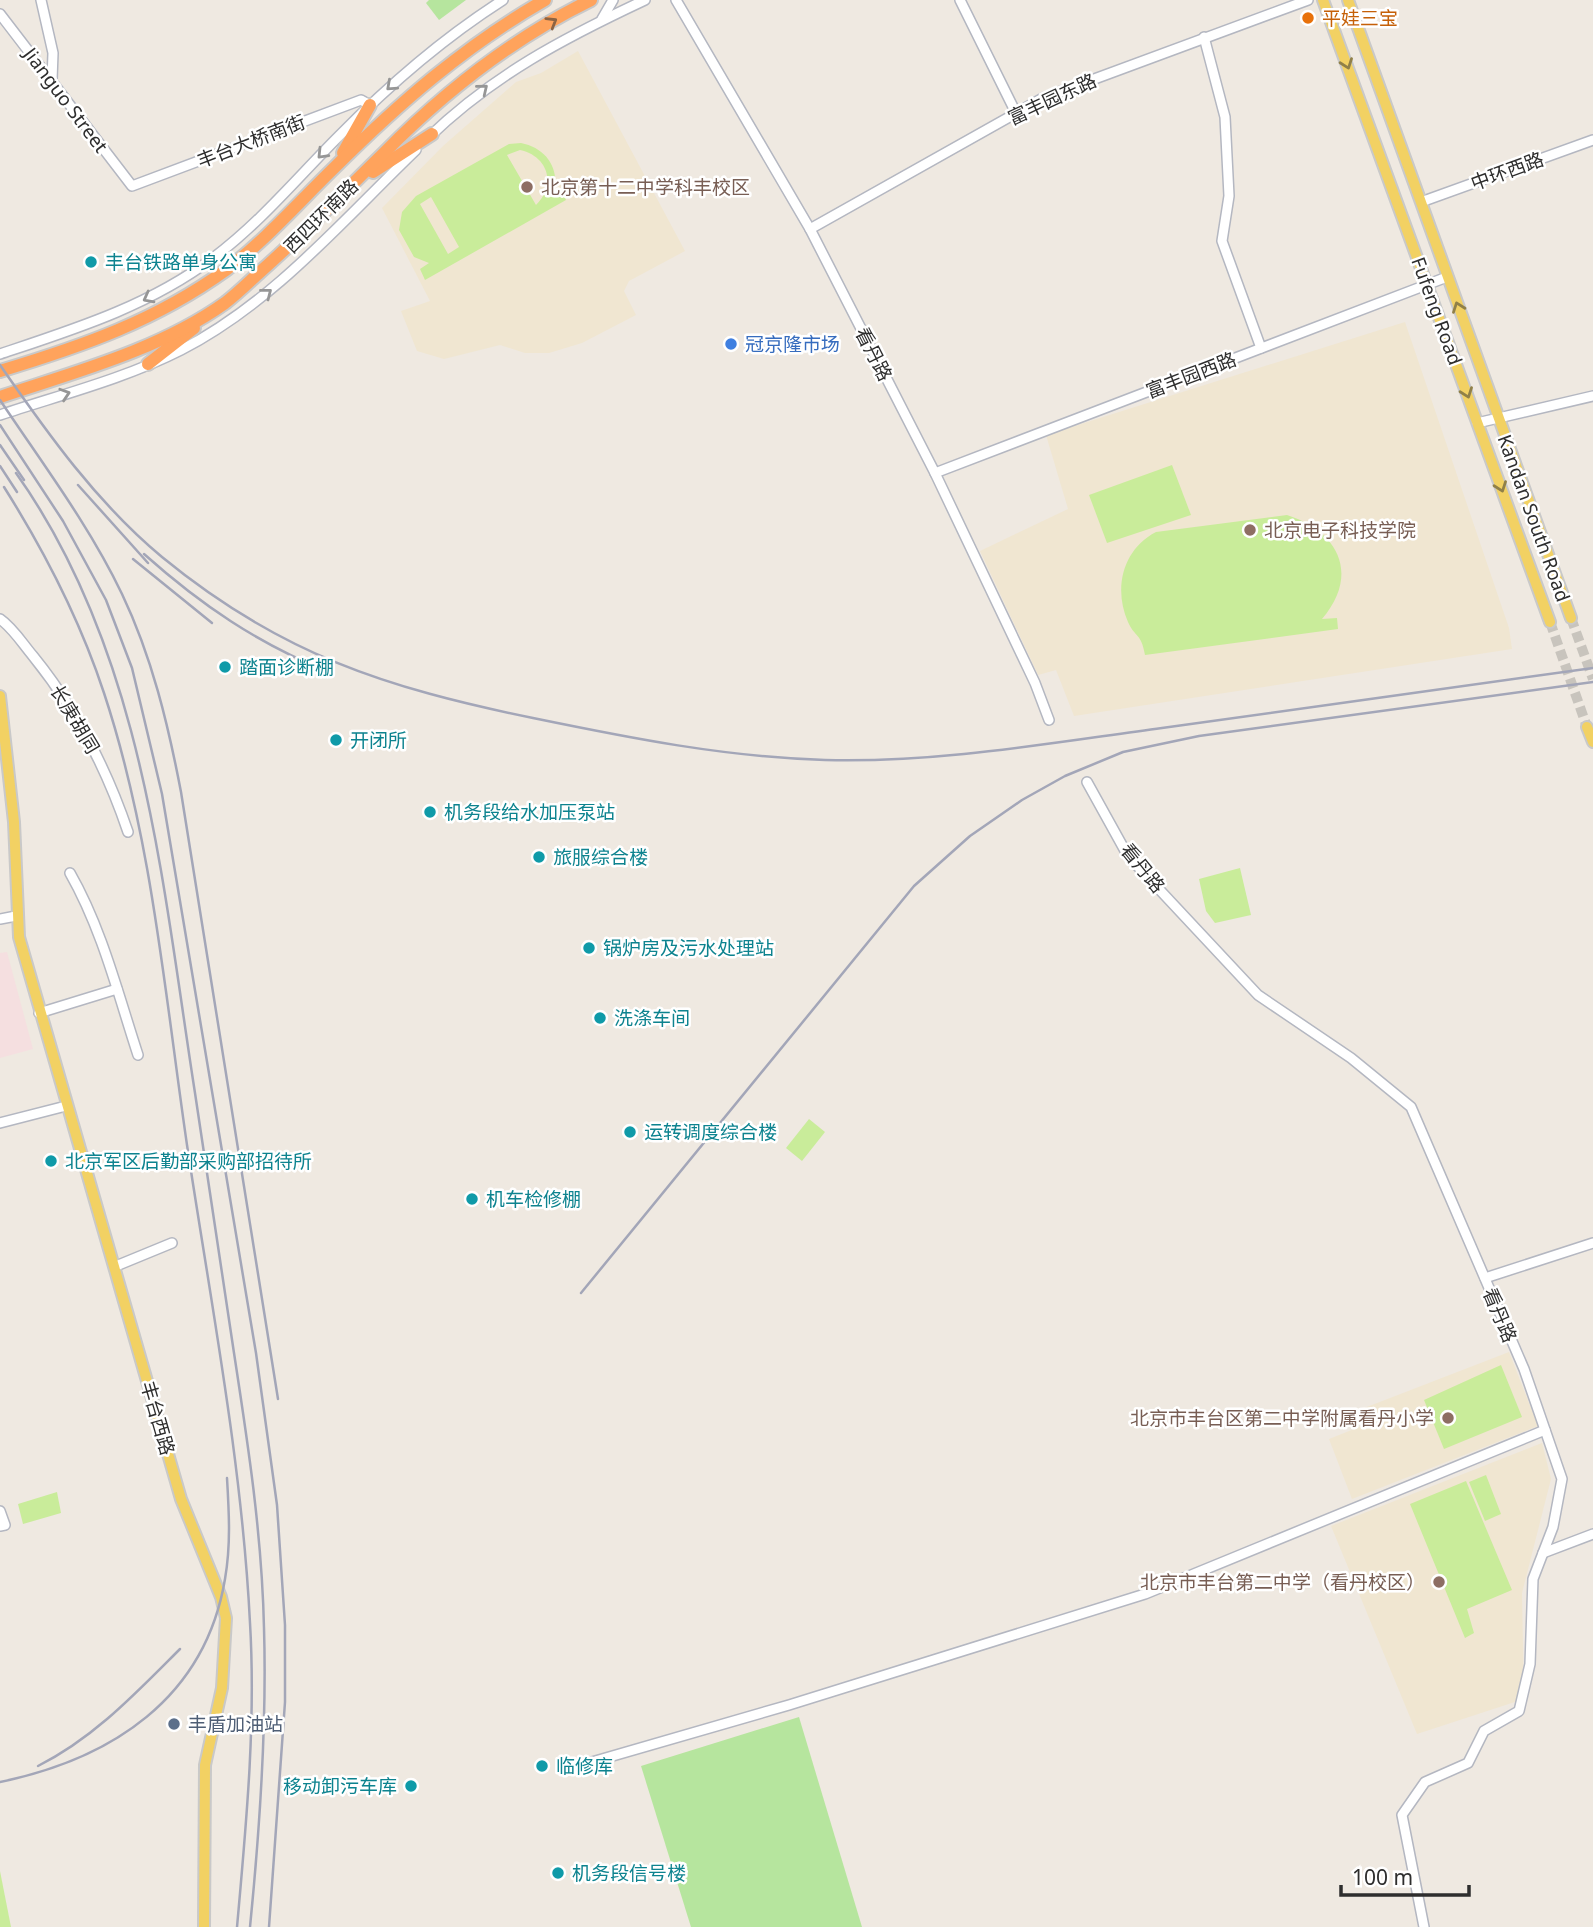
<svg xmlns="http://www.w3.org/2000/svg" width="1593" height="1927" viewBox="0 0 1593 1927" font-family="'Noto Sans','Noto Sans SC',sans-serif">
  <rect width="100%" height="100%" fill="#efe9e1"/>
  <!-- education -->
  <g fill="#f0e6d1">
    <path d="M578 51 685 251 629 281 624 291 636 315 582 343 549 353H525L500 345 444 359 417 351 401 311 430 301 382 208 443 146 516 82 541 73Z"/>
    <path d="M1405 322 1509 628 1512 649 1074 716 1056 670 1038 675 980 551 1068 509 1046 435Z"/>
    <path d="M1509 1352 1538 1426 1352 1499 1329 1439 1364 1425 1359 1410Z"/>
    <path d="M1542 1443 1551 1479 1522 1593 1524 1699 1417 1734 1331 1526Z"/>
  </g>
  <!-- medical -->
  <path fill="#f5dfe0" d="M7 952 33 1049 0 1058V953Z"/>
  <!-- green -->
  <g fill="#b6e59e">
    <path d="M429 0H466L439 20 426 3Z"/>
    <path d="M799 1717 862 1927H691L641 1766Z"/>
  </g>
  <!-- pitch -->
  <g fill="#c9ec9a" fill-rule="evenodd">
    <path d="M521 143C546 148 560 168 554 193L562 189 566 200 425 280 420 269 429 263 414 257 399 230 402 212 416 196 509 144ZM520 150C548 156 557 185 536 205L507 155ZM431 197 459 247 448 254 420 204Z"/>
    <path d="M1172 465 1191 515 1107 543 1089 495Z"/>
    <path d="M1287 515C1339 532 1360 574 1322 619L1337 618 1338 629 1145 655C1141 632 1135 638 1128 622 1113 588 1123 549 1156 532Z"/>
    <path d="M1240 868 1251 915 1215 923 1206 911 1199 879Z"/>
    <path d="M809 1119 825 1132 802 1161 786 1148Z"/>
    <path d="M1501 1365 1522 1417 1444 1449 1424 1400Z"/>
    <path d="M1486 1475 1501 1514 1485 1521 1469 1482Z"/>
    <path d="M1466 1481 1512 1590 1467 1609 1474 1633 1465 1638 1410 1504Z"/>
    <path d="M57 1492 61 1513 23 1524 18 1504Z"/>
    <path d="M0 1871 11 1927H0Z"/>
  </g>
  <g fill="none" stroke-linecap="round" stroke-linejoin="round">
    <!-- major-tunnel -->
    <g stroke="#c8c4bd" stroke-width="10" stroke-dasharray="10 5" stroke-linecap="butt">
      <path d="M1571 618 1593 679"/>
      <path d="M1550 622 1587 727"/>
    </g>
    <!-- minor casing -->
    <g stroke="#b4b7c1" stroke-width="12">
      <g id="minor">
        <path d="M41 0 53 53 52 80"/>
        <path d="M676 0 810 229 935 473 1035 683 1049 720"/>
        <path d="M960 0 1016 113"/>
        <path d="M0 14 132 186 361 100 370 105"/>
        <path d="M602 19 613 0"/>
        <path d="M1204 37 1225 117 1229 196 1222 241 1261 348"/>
        <path d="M428 138C493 75 564 38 645 0"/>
        <path d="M1421 202 1593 140"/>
        <path d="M810 229 1043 98 1308 0"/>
        <path d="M0 354C75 329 149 306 213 258 260 223 298 177 339 136 390 84 442 39 503 0"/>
        <path d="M0 415C60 395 124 379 181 350 274 302 342 221 416 150"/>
        <path d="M1477 423 1593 396"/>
        <path d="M935 473 1447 277"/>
        <path d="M0 619C13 628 22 643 33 656 76 709 106 767 128 832"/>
        <path d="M1087 782 1128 856 1258 995 1351 1058 1411 1107 1524 1369 1562 1479 1553 1527 1533 1579 1530 1664 1519 1711 1484 1731 1468 1763 1425 1782 1402 1815 1424 1927"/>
        <path d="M70 873C102 929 118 994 138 1055"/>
        <path d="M0 919 16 916"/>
        <path d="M39 1013 117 989"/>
        <path d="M0 1123 66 1106"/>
        <path d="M116 1266 172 1243"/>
        <path d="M1485 1278 1593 1243"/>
        <path d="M0 1511 5 1525 0 1526"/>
        <path d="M1543 1553 1593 1534"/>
        <path d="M578 1766 789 1705 1145 1594 1545 1430"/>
      </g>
    </g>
    <!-- major casing -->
    <g stroke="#c9c9c9" stroke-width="14">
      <g id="major">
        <path d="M1323 0 1550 622"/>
        <path d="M1348 0 1571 618"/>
        <path d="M0 696 14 822 19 937 181 1499 221 1597 226 1618 222 1688 205 1765 204 1927"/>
        <path d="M1587 727 1593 742"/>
      </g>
    </g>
    <!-- highway casing -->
    <g stroke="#c9c9c9" stroke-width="16">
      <g id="highway">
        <path d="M343 153 370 105"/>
        <path d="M373 172 432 134"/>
        <path d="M148 364 194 328"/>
        <path d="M0 371C83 346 155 321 226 270 266 240 299 202 334 168 399 103 466 45 545 0"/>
        <path d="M0 397C75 372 159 350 225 303 237 294 249 282 260 272 303 234 342 194 383 154 443 93 513 38 591 0"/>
      </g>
    </g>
    <!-- minor -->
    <use href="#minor" stroke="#fff" stroke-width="9"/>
    <!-- major -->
    <use href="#major" stroke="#f2d163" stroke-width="10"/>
    <!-- highway -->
    <use href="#highway" stroke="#ffa35c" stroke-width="12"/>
    <!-- rail -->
    <g stroke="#a3a6b8" stroke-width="2.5">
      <path d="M0 365C48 434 97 503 162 557 280 654 386 688 533 718 630 738 725 757 825 760 938 763 1050 743 1162 728 1306 708 1449 688 1593 668"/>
      <path d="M0 400C42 463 89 525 122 594 152 657 168 724 181 792L278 1399"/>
      <path d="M0 425 63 521 106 600 132 668 162 794 256 1353 277 1505 285 1625V1702L269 1927"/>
      <path d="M0 445 24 480"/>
      <path d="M0 466 17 492"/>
      <path d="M16 473C144 653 162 882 195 1093 208 1180 221 1266 234 1353 248 1444 262 1535 264 1628 267 1728 260 1827 250 1927"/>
      <path d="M78 485 148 563"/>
      <path d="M4 487C45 552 80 620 104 693 152 838 165 995 187 1145 211 1304 242 1463 250 1623 256 1725 246 1826 237 1927"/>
      <path d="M144 554C200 604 258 644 329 672"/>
      <path d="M133 559 212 623"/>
      <path d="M581 1293 914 886 970 836 1022 800 1065 776 1123 752 1199 736 1593 682"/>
      <path d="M38 1766C94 1738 136 1693 180 1649"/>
      <path d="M0 1782C111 1759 205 1699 225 1579 231 1545 229 1512 227 1478"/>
    </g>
  </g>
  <!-- one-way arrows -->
  <defs><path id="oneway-chevron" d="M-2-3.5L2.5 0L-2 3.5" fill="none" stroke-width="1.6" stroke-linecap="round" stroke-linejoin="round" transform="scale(1.75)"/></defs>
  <use stroke="#8c6343" href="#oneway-chevron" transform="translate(552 22) rotate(-31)"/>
  <g stroke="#908048">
    <use href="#oneway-chevron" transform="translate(1347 64) rotate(70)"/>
    <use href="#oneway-chevron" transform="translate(1458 307) rotate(-110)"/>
    <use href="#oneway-chevron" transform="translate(1467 393) rotate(70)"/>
    <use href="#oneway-chevron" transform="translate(1501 487) rotate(70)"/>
  </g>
  <g stroke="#969696">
    <use href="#oneway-chevron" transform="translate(391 86) rotate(138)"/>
    <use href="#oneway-chevron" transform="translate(483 89) rotate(-39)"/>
    <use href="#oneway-chevron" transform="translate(322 154) rotate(134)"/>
    <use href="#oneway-chevron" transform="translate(267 293) rotate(-38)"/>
    <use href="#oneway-chevron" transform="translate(148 298) rotate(152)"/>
    <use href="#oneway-chevron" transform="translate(65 394) rotate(-18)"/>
  </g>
  <!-- markers -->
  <circle fill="#e8710a" stroke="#fff" stroke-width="2.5" cx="1308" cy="18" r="7"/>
  <g fill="#8d6e63" stroke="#fff" stroke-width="2.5">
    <circle cx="527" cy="187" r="7"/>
    <circle cx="1250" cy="530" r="7"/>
    <circle cx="1448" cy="1418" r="7"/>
    <circle cx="1439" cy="1582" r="7"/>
  </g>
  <g fill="#0f9aa8" stroke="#fff" stroke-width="2.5">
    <circle cx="91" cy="262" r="7"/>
    <circle cx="225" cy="667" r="7"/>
    <circle cx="336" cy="740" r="7"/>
    <circle cx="430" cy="812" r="7"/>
    <circle cx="539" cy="857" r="7"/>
    <circle cx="589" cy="948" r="7"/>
    <circle cx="600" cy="1018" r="7"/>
    <circle cx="630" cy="1132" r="7"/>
    <circle cx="51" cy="1161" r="7"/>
    <circle cx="472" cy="1199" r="7"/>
    <circle cx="542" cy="1766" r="7"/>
    <circle cx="411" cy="1786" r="7"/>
    <circle cx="558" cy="1873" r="7"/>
  </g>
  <circle fill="#3f7fe0" stroke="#fff" stroke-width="2.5" cx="731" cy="344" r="7"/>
  <circle fill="#5c6f8a" stroke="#fff" stroke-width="2.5" cx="174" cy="1724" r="7"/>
  <g text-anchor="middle" stroke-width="5" stroke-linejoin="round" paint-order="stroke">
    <!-- food labels -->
    <g font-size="19" fill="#c56008" stroke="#fff" text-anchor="start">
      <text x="1322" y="25">平娃三宝</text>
    </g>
    <!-- street labels -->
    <g font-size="19" fill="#2e2e2e" stroke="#fff">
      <text transform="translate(1052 99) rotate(-25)" y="7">富丰园东路</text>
      <text transform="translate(66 100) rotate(53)" y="7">Jianguo Street</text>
      <text transform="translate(251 141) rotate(-21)" y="7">丰台大桥南街</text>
      <text transform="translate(1507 171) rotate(-20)" y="7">中环西路</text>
      <text transform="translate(321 216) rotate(-45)" y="7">西四环南路</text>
      <text transform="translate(1437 311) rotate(70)" y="7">Fufeng Road</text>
      <text transform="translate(874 354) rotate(63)" y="7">看丹路</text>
      <text transform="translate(1191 375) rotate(-21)" y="7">富丰园西路</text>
      <text transform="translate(1534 518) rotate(70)" y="7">Kandan South Road</text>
      <text transform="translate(75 719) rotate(59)" y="7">长庚胡同</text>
      <text transform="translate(1143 868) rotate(51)" y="7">看丹路</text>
      <text transform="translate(1500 1315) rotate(67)" y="7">看丹路</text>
      <text transform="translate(158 1418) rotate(74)" y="7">丰台西路</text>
    </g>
    <!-- education labels -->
    <g font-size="19" fill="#785e54" stroke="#fff" text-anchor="start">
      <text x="541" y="194">北京第十二中学科丰校区</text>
      <text x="1264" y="537">北京电子科技学院</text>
      <text x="1434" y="1425" text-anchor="end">北京市丰台区第二中学附属看丹小学</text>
      <text x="1425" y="1589" text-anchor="end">北京市丰台第二中学（看丹校区）</text>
    </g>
    <!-- culture labels -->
    <g font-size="19" fill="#0d838f" stroke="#fff" text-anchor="start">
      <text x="105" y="269">丰台铁路单身公寓</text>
      <text x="239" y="674">踏面诊断棚</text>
      <text x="350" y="747">开闭所</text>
      <text x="444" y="819">机务段给水加压泵站</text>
      <text x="553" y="864">旅服综合楼</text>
      <text x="603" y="955">锅炉房及污水处理站</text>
      <text x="614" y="1025">洗涤车间</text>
      <text x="644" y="1139">运转调度综合楼</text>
      <text x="65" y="1168">北京军区后勤部采购部招待所</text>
      <text x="486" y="1206">机车检修棚</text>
      <text x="556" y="1773">临修库</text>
      <text x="397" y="1793" text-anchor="end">移动卸污车库</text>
      <text x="572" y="1880">机务段信号楼</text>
    </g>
    <!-- shop labels -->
    <g font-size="19" fill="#366cbe" stroke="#fff" text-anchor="start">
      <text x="745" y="351">冠京隆市场</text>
    </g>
    <!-- service labels -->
    <g font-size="19" fill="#4e5e75" stroke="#fff" text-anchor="start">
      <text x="188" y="1731">丰盾加油站</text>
    </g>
  </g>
  <!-- scale -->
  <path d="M1341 1885v10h128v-10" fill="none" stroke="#2e2e2e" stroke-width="3.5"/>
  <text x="1352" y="1885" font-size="21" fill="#2e2e2e" stroke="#ffffff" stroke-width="5" paint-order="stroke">100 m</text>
</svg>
